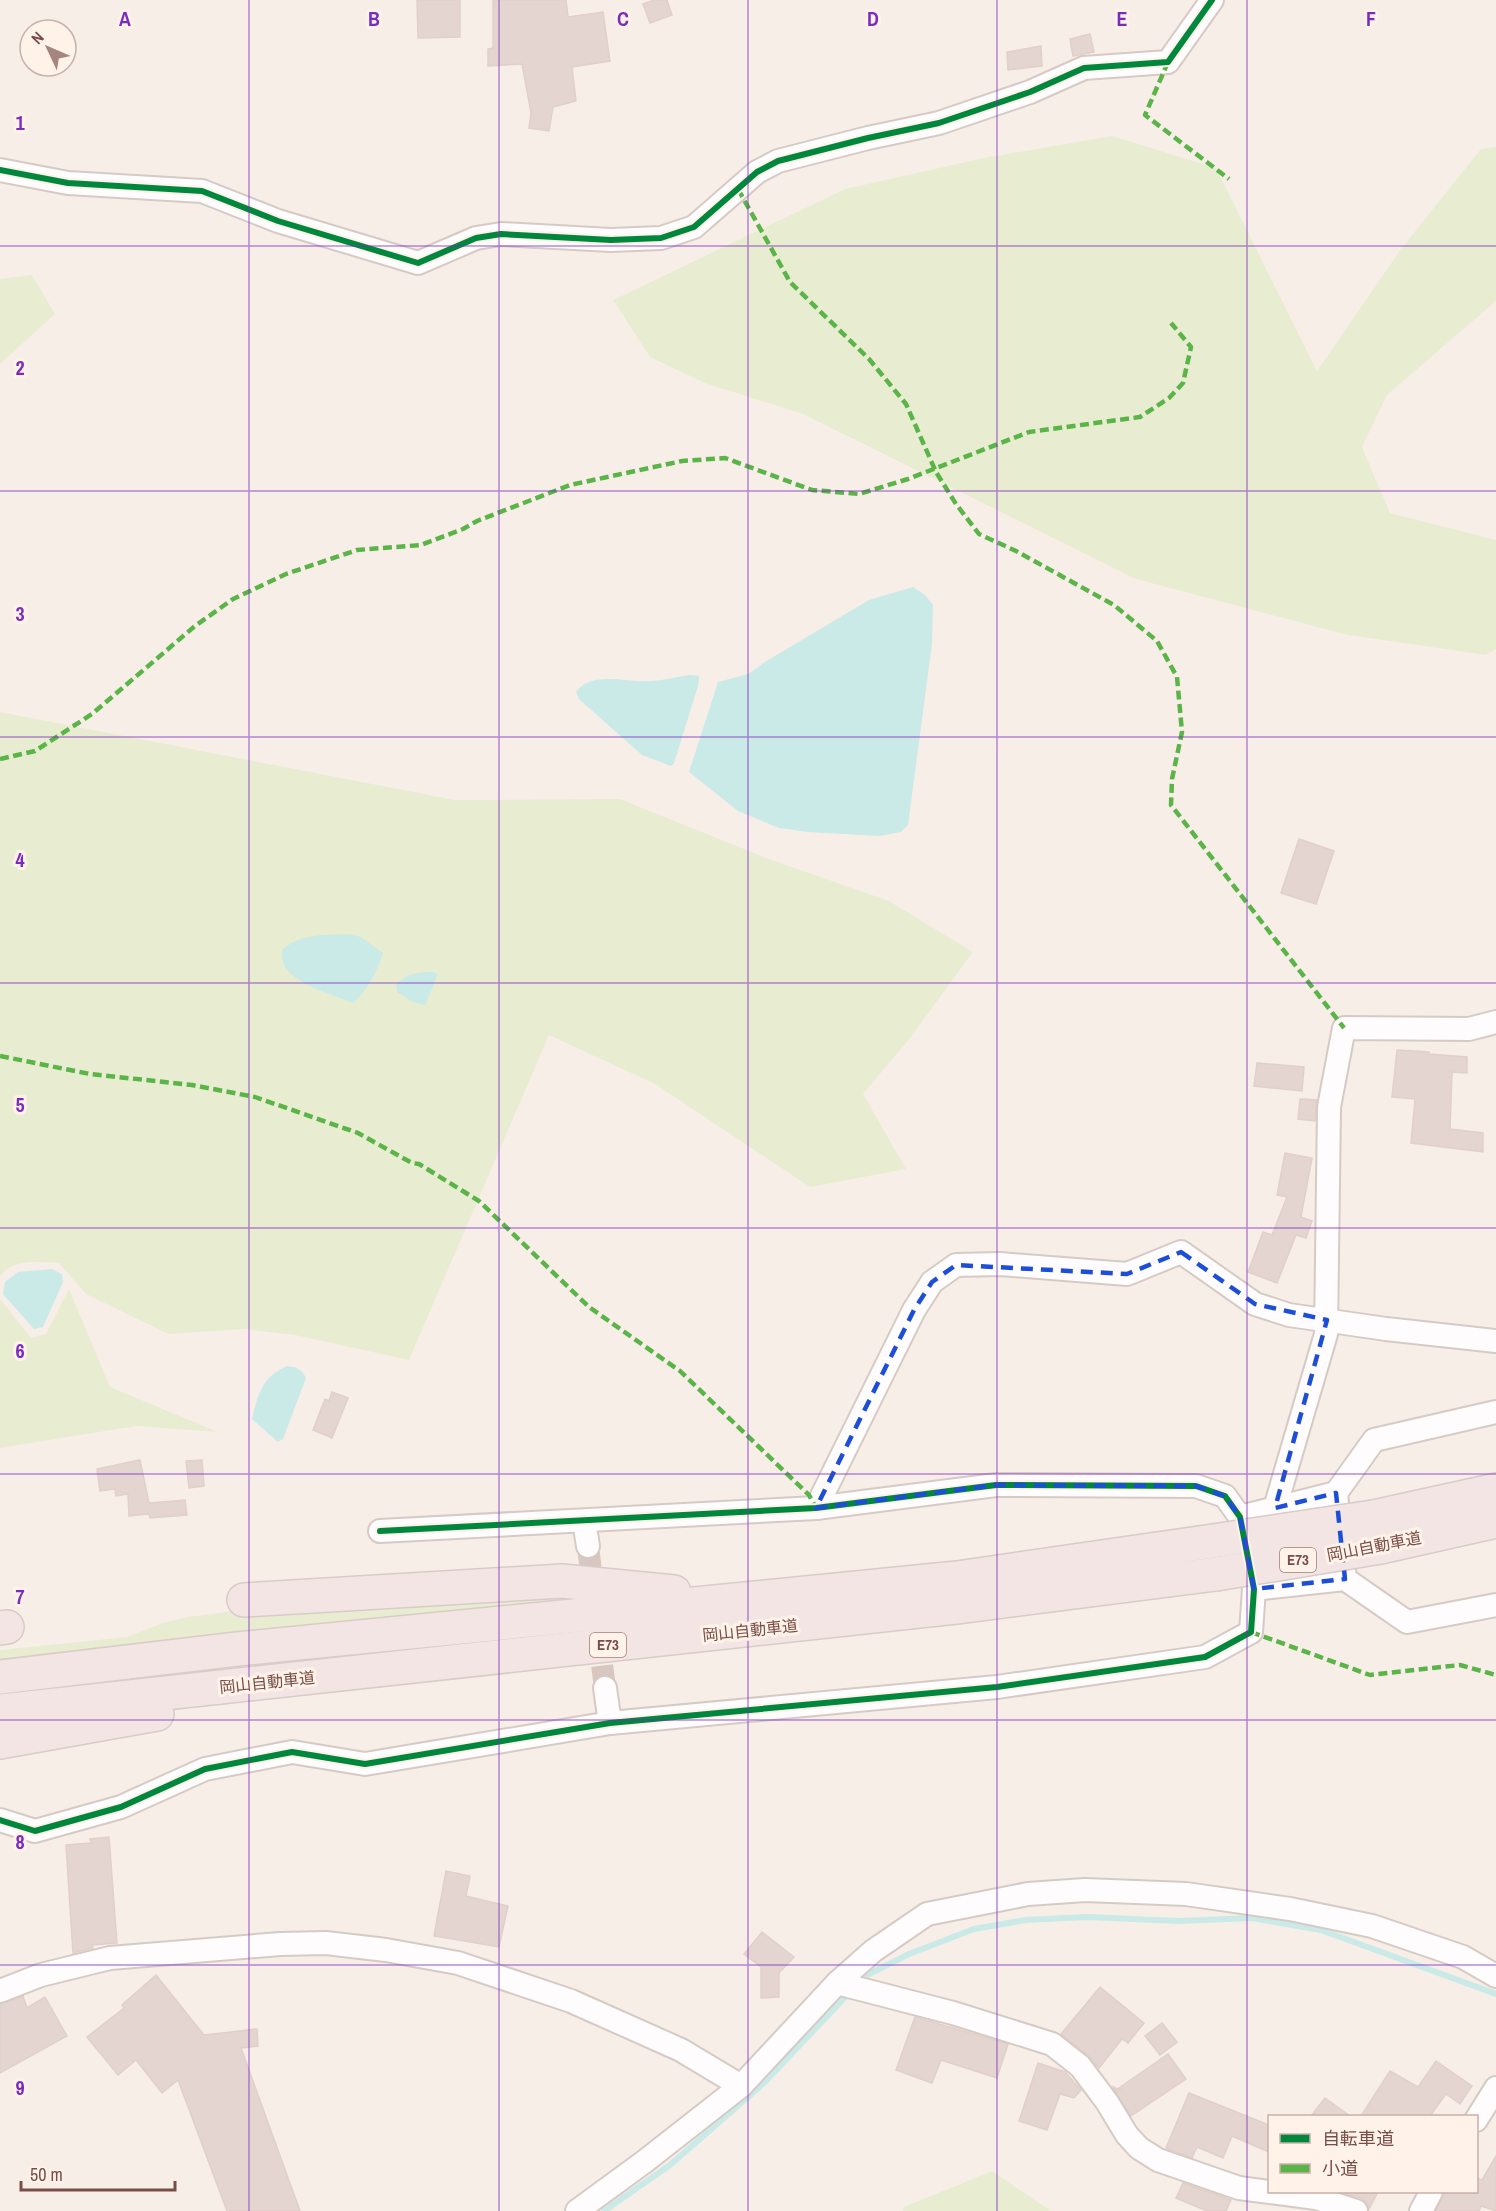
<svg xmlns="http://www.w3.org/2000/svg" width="1496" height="2211" viewBox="0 0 1496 2211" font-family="'Archivo Narrow','Noto Sans JP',sans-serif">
  <rect width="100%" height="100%" fill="#f8eee8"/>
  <!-- green -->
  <g fill="#e8edd1">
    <path d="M1112 136 1216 168 1317 371 1401 249 1481 149 1496 147V301L1387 395 1362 447 1390 513 1496 540V649L1486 655 1348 635 1136 579 803 414 705 383 650 357 613 300 845 189 984 158Z"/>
    <path d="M32 275 55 314 0 364V279Z"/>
    <path d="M0 712 455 800 620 799 769 859 889 901 973 952 910 1038 863 1094 906 1169 810 1187 655 1084 549 1035 409 1360 295 1335 244 1329 168 1334 86 1294 59 1263C39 1262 11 1258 0 1277Z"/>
    <path d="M69 1289 110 1387 218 1432 136 1426 0 1448V1299L31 1338 46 1334Z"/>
    <path d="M612 1596 121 1646 0 1661V1650L127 1637 160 1624 182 1618 233 1611 332 1607 401 1599Z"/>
    <path d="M992 2171 1051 2211H903L904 2207Z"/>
  </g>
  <!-- water -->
  <g fill="#c9eae6">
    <path d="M913 587 925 595 933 605 932 644 908 825 901 832 879 836 808 832 779 828 738 811 689 772 718 682 748 674 765 662 869 600Z"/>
    <path d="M690 675 699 676 698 686 674 763 671 766 642 755 579 699 576 692C590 672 622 681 643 681 658 682 674 677 690 675Z"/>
    <path d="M349 934 361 937 383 953C378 970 367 991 353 1003 334 995 297 985 286 968 282 962 282 956 282 950 300 933 327 935 349 934Z"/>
    <path d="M434 972 437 974 436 979 425 1005 413 1002 397 992 396 985C406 973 419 972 434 972Z"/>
    <path d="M52 1269 62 1274 63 1282 43 1327 34 1329 3 1294 5 1282 18 1272Z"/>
    <path d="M287 1366C296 1367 302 1369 306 1378L283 1439 278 1442 252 1419C258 1394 262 1377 287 1366Z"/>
  </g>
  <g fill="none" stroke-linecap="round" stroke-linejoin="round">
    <!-- stream -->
    <g stroke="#c9eae6" stroke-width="6">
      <path d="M858 1983 865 1976 909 1954 974 1929 1026 1920 1088 1917 1178 1921 1252 1918 1321 1930 1496 1994"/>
      <path d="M604 2211 670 2165 764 2083 851 1991"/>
    </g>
  </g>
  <!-- building -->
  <g fill="#e4d5d0" stroke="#e1cfca" stroke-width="1.5">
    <path d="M417 0H460V37L418 38Z"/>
    <path d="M493 0H566L568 17 603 12 610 61 572 67 576 101 553 107 549 131 529 128 531 113 522 64 488 66V49L493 48Z"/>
    <path d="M654 0H667L672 15 650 23 643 4Z"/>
    <path d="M1090 34 1094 52 1073 56 1070 39Z"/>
    <path d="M1041 46 1042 66 1008 70 1007 52Z"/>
    <path d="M1299 839 1334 851 1316 904 1281 893Z"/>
    <path d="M1397 1050 1429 1052V1054L1467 1057V1073L1452 1072 1450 1129 1483 1133V1152L1411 1143 1415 1099 1392 1097Z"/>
    <path d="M1257 1063 1304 1067 1302 1091 1254 1086Z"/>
    <path d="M1300 1099 1317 1100 1315 1121 1298 1119Z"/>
    <path d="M1285 1153 1312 1158 1301 1217 1312 1221 1306 1238 1296 1235 1277 1283 1248 1272 1263 1232 1272 1235 1287 1197 1277 1195Z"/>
    <path d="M332 1392 348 1398 332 1438 313 1430 325 1399 329 1401Z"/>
    <path d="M140 1460 149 1503 185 1500 187 1515 150 1518 149 1514 129 1516 128 1494 116 1496 115 1489 100 1491 97 1469Z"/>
    <path d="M202 1460 204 1486 189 1488 186 1461Z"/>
    <path d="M109 1837 117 1943 92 1945 93 1948 73 1953 66 1845 91 1843 90 1839Z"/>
    <path d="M446 1871 470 1876 466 1896 508 1906 499 1947 434 1936Z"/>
    <path d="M762 1932 794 1957 779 1973V1997L761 1998V1967L744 1954Z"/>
    <path d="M156 1975 204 2035 257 2029 258 2046 241 2048 300 2211H227L178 2080 162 2093 136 2060 118 2075 87 2037 124 2008 122 2005Z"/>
    <path d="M1100 1987 1144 2023 1128 2043 1122 2039 1099 2068 1089 2056 1061 2034Z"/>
    <path d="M23 1996 27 2008 45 1997 67 2036 0 2073V2004Z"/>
    <path d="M915 2017 1008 2044 997 2078 941 2060 932 2083 896 2070Z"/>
    <path d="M1162 2023 1177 2042 1160 2055 1145 2036Z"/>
    <path d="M1168 2054 1186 2079 1131 2116 1113 2087 1121 2090 1119 2088Z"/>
    <path d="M1436 2061 1472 2086 1460 2104 1446 2094 1430 2116H1361L1390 2071 1418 2087Z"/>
    <path d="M1038 2063 1065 2072 1081 2090 1074 2098 1060 2094 1047 2130 1019 2121Z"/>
    <path d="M1189 2093 1269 2125V2152L1232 2136 1223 2158 1197 2147 1192 2158 1166 2148Z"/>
    <path d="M1325 2098 1350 2116H1311Z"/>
    <path d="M1496 2156V2211L1481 2206 1479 2211H1436L1444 2192H1476V2178L1482 2180Z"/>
    <path d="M1183 2183 1231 2200 1226 2211H1207L1176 2198Z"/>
    <path d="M1340 2192H1378L1369 2209 1366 2202 1361 2198Z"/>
  </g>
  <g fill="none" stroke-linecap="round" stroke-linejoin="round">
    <!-- street-tunnel -->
    <g stroke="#d8c6c0" stroke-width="22" stroke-dasharray="22 11" stroke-linecap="butt">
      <path d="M588 1546 594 1597"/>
      <path d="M598 1633 605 1688"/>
    </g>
    <!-- street casing -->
    <g stroke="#d6cac5" stroke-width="26">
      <g id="street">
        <path d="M0 170 68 183 202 191 278 221 418 263 476 238 501 234 611 240 661 238 694 227 757 172 778 161 868 138 939 123 1030 92 1084 68 1168 62 1212 0"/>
        <path d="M816 1508 914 1310 932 1282 956 1265 1000 1264 1127 1274 1181 1252 1255 1304 1289 1315 1386 1329 1496 1341"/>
        <path d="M1275 1508 1326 1334 1329 1107 1344 1028 1469 1029 1496 1022"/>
        <path d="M1240 1517 1336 1493"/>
        <path d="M584 1521 588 1546"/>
        <path d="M1345 1579 1336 1493 1374 1440 1496 1412"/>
        <path d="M1254 1589 1345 1579 1407 1622 1496 1605"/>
        <path d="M605 1688 610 1723"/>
        <path d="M0 1820 35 1831 121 1807 205 1769 292 1752 365 1764 610 1723 997 1687 1205 1657 1251 1632 1254 1589 1240 1517 1225 1496 1196 1486 996 1485 816 1508 380 1531"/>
        <path d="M837 1983 953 2013 1052 2044 1080 2066 1107 2102 1127 2135 1139 2148 1158 2160 1239 2188 1316 2198 1356 2211"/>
        <path d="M0 1991 41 1975 110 1958 280 1944 326 1943 386 1950 458 1963 571 2001 681 2050 741 2086"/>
        <path d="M1476 2120 1496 2088"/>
        <path d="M577 2211 644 2162 741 2086 837 1983 873 1951 927 1914 1028 1894 1085 1890 1186 1894 1290 1909 1372 1926 1463 1957 1496 1976"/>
        <path d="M1421 2211 1431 2192"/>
      </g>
    </g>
    <!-- highway casing -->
    <g stroke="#d9cbc8" stroke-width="36">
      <g id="highway">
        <path d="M1373 1517 1496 1490"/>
        <path d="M1381 1547 1496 1521"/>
        <path d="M244 1600 562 1581 674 1592"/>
        <path d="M0 1628 7 1627"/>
        <path d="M0 1677 237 1649 957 1578 1213 1541"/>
        <path d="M0 1711 956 1607 1216 1574"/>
        <path d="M0 1742 157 1714"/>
      </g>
    </g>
    <!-- street -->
    <use href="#street" stroke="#fefcfc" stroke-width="22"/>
    <!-- highway -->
    <use href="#highway" stroke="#f2e5e3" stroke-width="33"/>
    <!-- highway-bridge casing -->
    <g stroke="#d9cbc8" stroke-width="36" stroke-linecap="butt">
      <g id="highway-bridge">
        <path d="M1213 1541 1373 1517"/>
        <path d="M1216 1574 1381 1547"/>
      </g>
    </g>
    <!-- highway-bridge -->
    <use href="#highway-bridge" stroke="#f2e5e3" stroke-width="33"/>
    <!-- quiet -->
    <g stroke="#5ab447" stroke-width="4.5" stroke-dasharray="9 4.5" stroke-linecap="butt">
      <path d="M1168 62 1145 115 1229 179"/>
      <path d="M738 189 790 282 869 359 906 404 936 472 956 504 979 534 1016 551 1114 605 1157 641 1177 677 1182 732 1172 779 1171 805 1344 1028"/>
      <path d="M0 759 35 751 92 714 195 626 233 599 286 574 357 550 421 545 463 529 477 521 570 485 682 461 725 458 812 490 859 494 908 479 1029 432 1140 417 1169 398 1183 383 1191 347 1171 323"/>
      <path d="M0 1056 90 1074 192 1085 255 1097 358 1133 412 1163 419 1164 479 1201 589 1307 680 1371 809 1495 816 1508"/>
      <path d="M1251 1632 1370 1675 1460 1665 1496 1675"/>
    </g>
    <!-- cycleway casing -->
    <g stroke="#fff2e9" stroke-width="10">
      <g id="cycleway">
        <path d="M0 170 68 183 202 191 278 221 418 263 476 238 501 234 611 240 661 238 694 227 757 172 778 161 868 138 939 123 1030 92 1084 68 1168 62 1212 0"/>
        <path d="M0 1820 35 1831 121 1807 205 1769 292 1752 365 1764 610 1723 997 1687 1205 1657 1251 1632 1254 1589 1240 1517 1225 1496 1196 1486 996 1485 816 1508 380 1531"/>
      </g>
    </g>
    <!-- cycleway -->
    <use href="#cycleway" stroke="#00873e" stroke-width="6"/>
  </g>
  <!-- marked area -->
  <path fill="none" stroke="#1d4ed8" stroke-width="4.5" stroke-dasharray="12 8" stroke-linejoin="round" d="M1181 1252 1255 1304 1327 1320 1275 1508 1336 1493 1345 1579 1254 1589 1240 1517 1225 1496 1196 1486 996 1485 816 1508 914 1310 932 1282 956 1265 1127 1274Z"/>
  <!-- grid -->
  <path fill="none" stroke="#7b2cbf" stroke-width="1.5" stroke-opacity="0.55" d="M249 0V2211M499 0V2211M748 0V2211M997 0V2211M1247 0V2211M0 246H1496M0 491H1496M0 737H1496M0 983H1496M0 1228H1496M0 1474H1496M0 1720H1496M0 1965H1496"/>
  <g text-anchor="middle" stroke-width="6" stroke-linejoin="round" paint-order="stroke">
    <!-- shield labels -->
    <g fill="#fff2e9" stroke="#a07f78" stroke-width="1.5">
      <rect x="1280" y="1548" width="36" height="24" rx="4.5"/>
      <rect x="590" y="1633" width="36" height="24" rx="4.5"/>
    </g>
    <g font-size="15" font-weight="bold" fill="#774e47">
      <text x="1298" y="1565">E73</text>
      <text x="608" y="1650">E73</text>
    </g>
    <!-- street labels -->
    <g font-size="16" fill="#774e47" stroke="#fff2e9">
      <text transform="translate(1374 1546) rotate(-11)" y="6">岡山自動車道</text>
      <text transform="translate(750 1630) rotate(-6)" y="6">岡山自動車道</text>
      <text transform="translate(267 1682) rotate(-6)" y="6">岡山自動車道</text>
    </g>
  </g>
  <g font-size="20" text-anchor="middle" font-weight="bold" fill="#7b2cbf" stroke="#fff2e9" stroke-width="6" stroke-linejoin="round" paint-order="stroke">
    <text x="125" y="26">A</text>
    <text x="374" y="26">B</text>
    <text x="623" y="26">C</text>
    <text x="873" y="26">D</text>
    <text x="1122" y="26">E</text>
    <text x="1371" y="26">F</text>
    <text x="20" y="130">1</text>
    <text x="20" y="375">2</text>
    <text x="20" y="621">3</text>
    <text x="20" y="867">4</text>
    <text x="20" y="1112">5</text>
    <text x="20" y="1358">6</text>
    <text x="20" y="1604">7</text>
    <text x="20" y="1849">8</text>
    <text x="20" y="2095">9</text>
  </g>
  <!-- legend -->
  <rect x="1268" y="2115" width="210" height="78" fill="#fff2e9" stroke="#c9b0a8" stroke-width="1.5"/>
  <rect x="1280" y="2134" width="30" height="9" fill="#00873e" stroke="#c9b0a8" stroke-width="1.5"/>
  <text x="1322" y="2145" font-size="18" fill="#774e47">自転車道</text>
  <rect x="1280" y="2164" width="30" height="9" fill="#5ab447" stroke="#c9b0a8" stroke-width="1.5"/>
  <text x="1322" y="2175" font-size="18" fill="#774e47">小道</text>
  <!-- north arrow -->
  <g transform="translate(48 48) rotate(314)"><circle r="28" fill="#fff2e9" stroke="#c9b0a8" stroke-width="1.5"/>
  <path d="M0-4.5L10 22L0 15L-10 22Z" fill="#a4867f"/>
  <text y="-9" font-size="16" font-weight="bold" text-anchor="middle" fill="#774e47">N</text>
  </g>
  <!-- scale -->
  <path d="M21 2181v9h154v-9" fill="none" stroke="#774e47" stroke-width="3"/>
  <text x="30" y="2181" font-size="18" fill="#774e47" stroke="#fff2e9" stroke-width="4.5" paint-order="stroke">50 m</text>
</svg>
